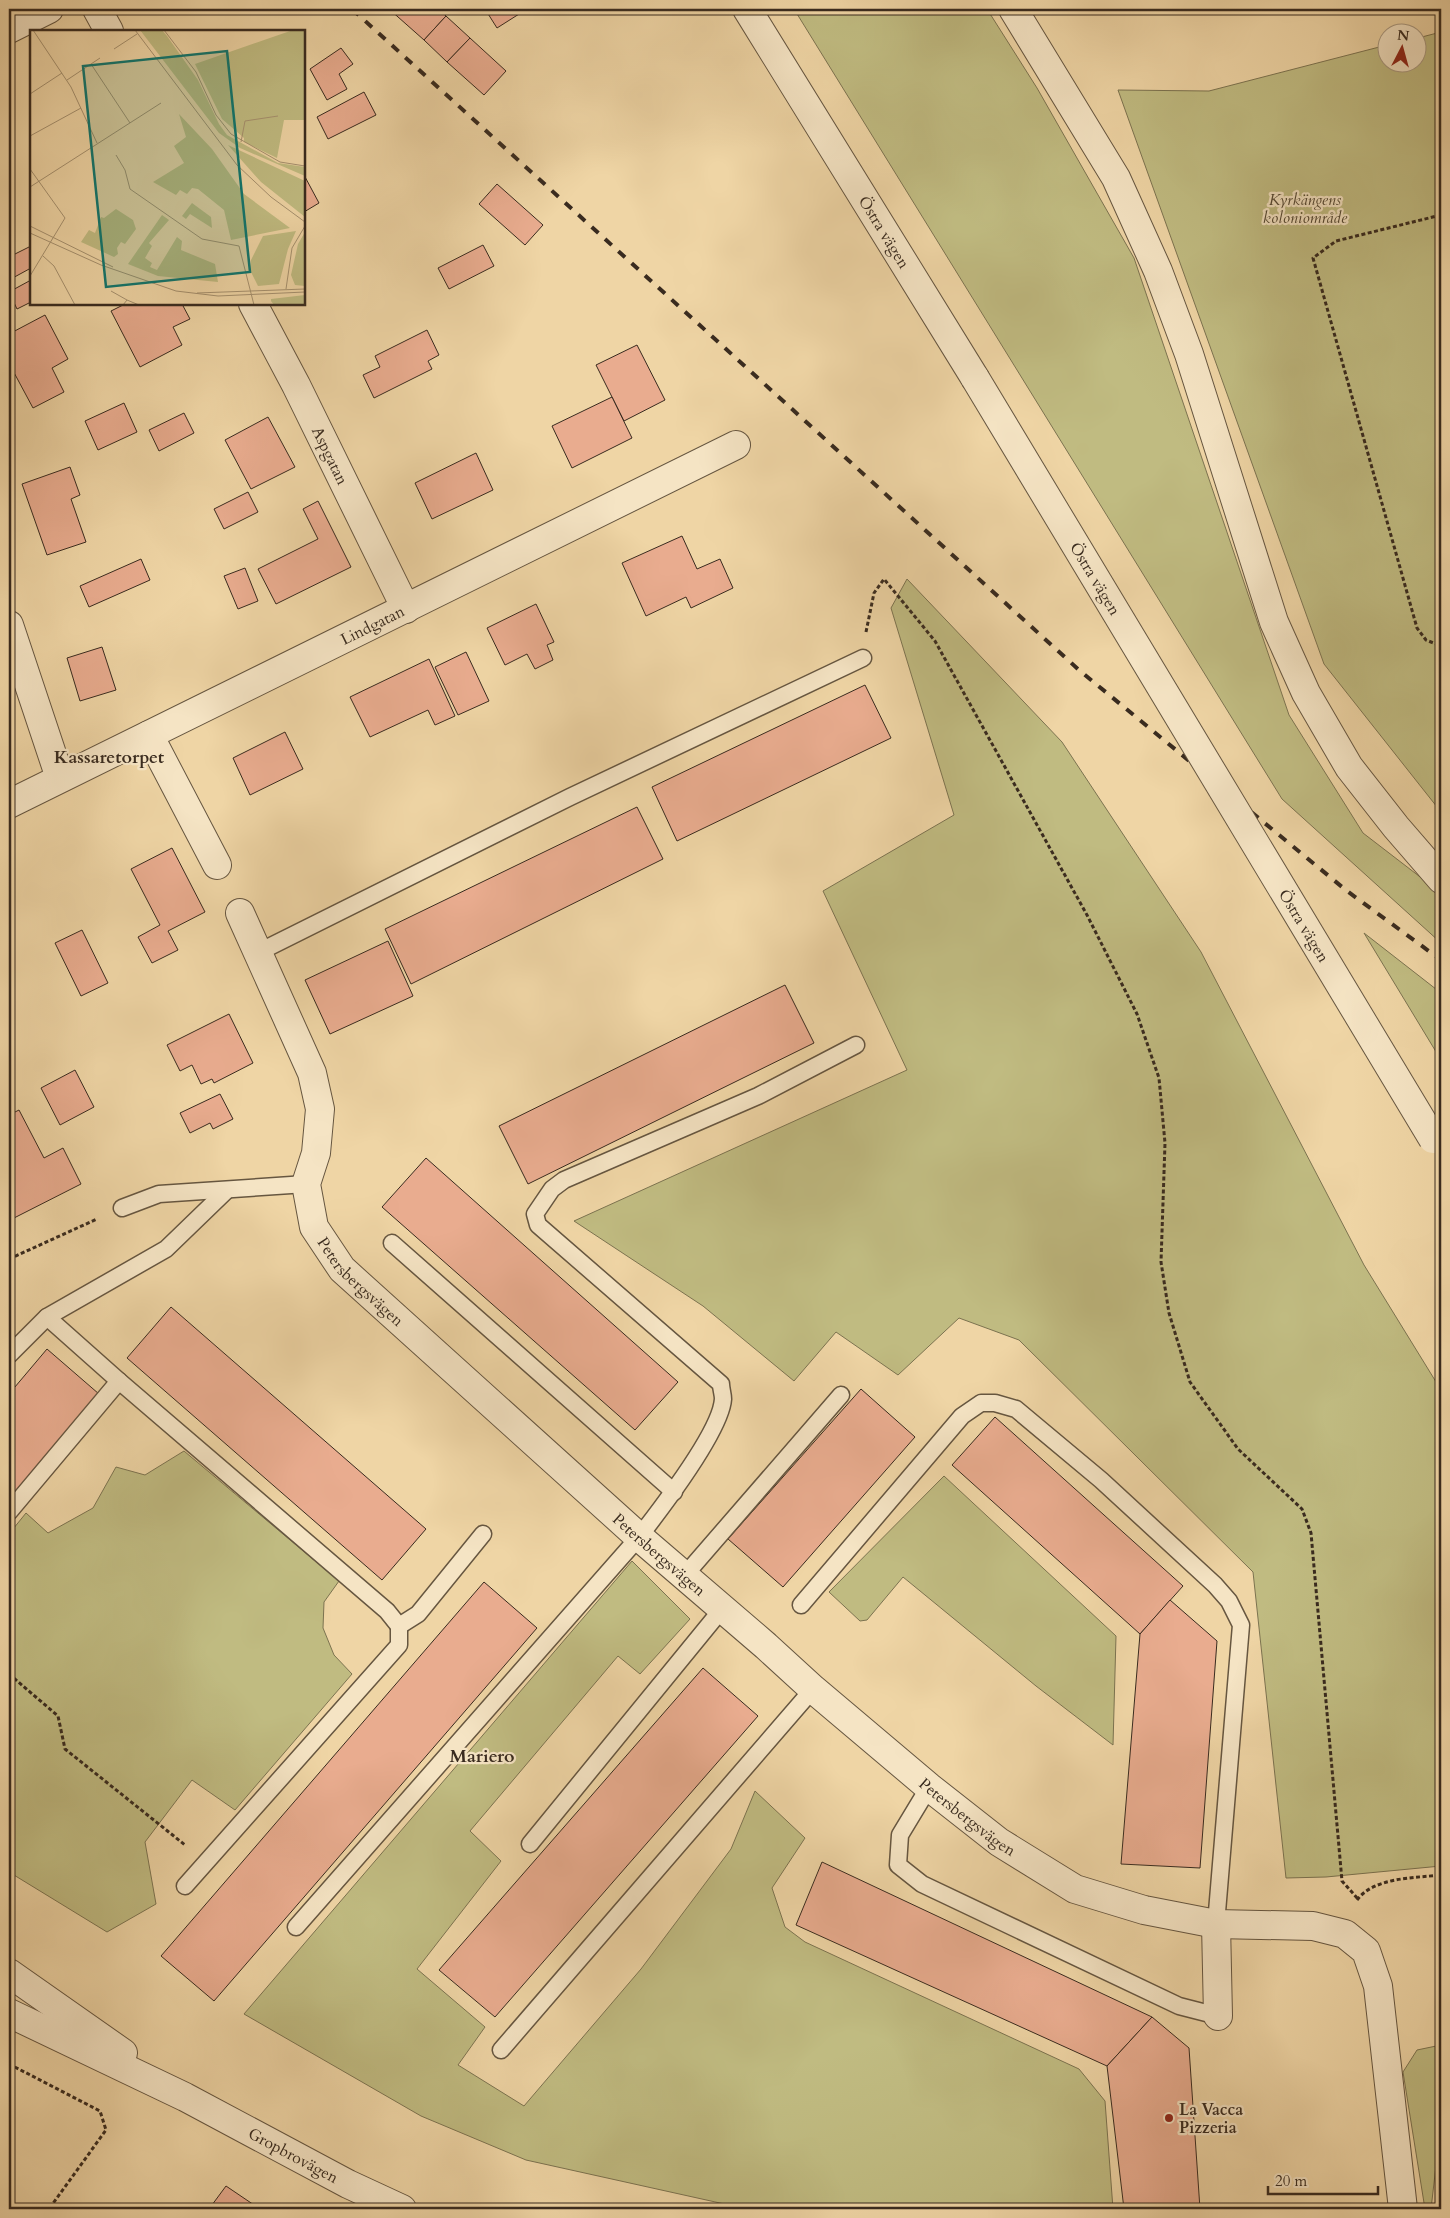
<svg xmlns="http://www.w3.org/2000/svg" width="1450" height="2218" viewBox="0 0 1450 2218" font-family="Cardo,serif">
  <rect width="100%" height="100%" fill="#efd5a5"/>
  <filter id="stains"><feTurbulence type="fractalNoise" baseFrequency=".004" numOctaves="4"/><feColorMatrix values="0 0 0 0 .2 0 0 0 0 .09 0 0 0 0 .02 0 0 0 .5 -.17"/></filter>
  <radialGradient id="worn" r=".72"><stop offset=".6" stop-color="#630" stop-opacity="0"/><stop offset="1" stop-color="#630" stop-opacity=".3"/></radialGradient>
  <!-- green -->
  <g fill="#c0bb81" stroke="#7c7350">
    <path d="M794 9H987L1037 88 1134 258 1289 715 1363 833 1441 893V943L1282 799Z"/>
    <path d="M1441 32V812L1324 664 1118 90 1209 91 1387 45 1388 62H1418V38Z"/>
    <path d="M907 579 1062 742 1201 952 1364 1265 1441 1390V1866L1326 1877 1286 1878 1253 1572 1019 1340 959 1318 898 1375 836 1332 794 1381 703 1306 574 1221 907 1070 823 891 954 815 891 608Z"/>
    <path d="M1364 933 1441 993V1060Z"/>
    <path d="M184 1451 339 1581 324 1602 323 1628 334 1655 352 1674 235 1810 192 1780 145 1842 156 1904 107 1932 9 1872V1534L26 1513 48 1533 93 1508 116 1467 145 1475Z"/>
    <path d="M944 1476 1116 1636 1113 1745 1036 1686 903 1577 867 1620 860 1621 829 1592Z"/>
    <path d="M632 1561 690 1619 640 1674 618 1656 470 1831 501 1861 417 1969 485 2027 458 2065 524 2106 641 1969 731 1849 755 1791 805 1838 772 1888 785 1927 805 1942 1079 2069 1105 2101 1113 2209H747L526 2160 421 2116 244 2014Z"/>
    <path d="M1441 2045V2122L1431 2209H1425L1403 2072 1417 2050Z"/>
  </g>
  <!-- building -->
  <g fill="#e9ac8f" stroke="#392b1f">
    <path d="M389 9H438L446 16 424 40Z"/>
    <path d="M485 9H527L497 28Z"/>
    <path d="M446 16 470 38 447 62 424 40Z"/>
    <path d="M470 38 506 71 484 95 447 62Z"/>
    <path d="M341 48 353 64 339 74 347 89 327 100 310 69Z"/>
    <path d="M364 92 376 115 328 139 317 117Z"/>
    <path d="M304 175 319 203 304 212Z"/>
    <path d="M497 184 543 225 525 245 479 204Z"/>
    <path d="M483 245 494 266 449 289 438 268Z"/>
    <path d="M31 246V268L9 280V257Z"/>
    <path d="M31 280V302L17 309 9 292Z"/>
    <path d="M125 304H182L190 319 173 327 182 345 140 367 111 311Z"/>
    <path d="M45 315 68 359 52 368 64 392 33 408 11 367 9 369V334Z"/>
    <path d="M427 330 439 355 428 361 432 369 374 398 363 375 380 367 375 356Z"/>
    <path d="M637 345 665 400 624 421 596 365Z"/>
    <path d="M612 397 632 438 572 468 552 426Z"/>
    <path d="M124 403 137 432 98 450 85 421Z"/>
    <path d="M184 413 194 433 159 451 149 430Z"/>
    <path d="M268 417 295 467 251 489 225 440Z"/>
    <path d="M476 453 493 490 432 519 415 483Z"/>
    <path d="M70 467 80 495 71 499 86 542 47 555 22 484Z"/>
    <path d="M248 492 258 512 224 529 214 509Z"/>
    <path d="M318 501 351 567 276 604 258 569 318 539 303 509Z"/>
    <path d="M682 536 697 569 720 559 733 588 691 608 686 597 646 616 622 563Z"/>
    <path d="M141 559 150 580 89 607 80 586Z"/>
    <path d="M245 568 258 601 238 609 224 576Z"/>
    <path d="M536 604 554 642 547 645 553 660 535 669 527 654 505 665 487 628Z"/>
    <path d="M102 647 116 690 80 701 67 658Z"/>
    <path d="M466 652 489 701 458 715 435 667Z"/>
    <path d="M429 659 455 716 435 725 428 710 370 737 350 697Z"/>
    <path d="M865 685 891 738 677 841 652 787Z"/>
    <path d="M285 732 303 769 250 795 233 758Z"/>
    <path d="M637 807 663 859 411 984 385 929Z"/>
    <path d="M172 848 205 912 168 931 178 950 152 963 138 937 160 925 131 869Z"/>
    <path d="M82 930 108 983 81 996 55 943Z"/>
    <path d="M388 941 413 996 330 1034 305 980Z"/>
    <path d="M785 985 814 1043 528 1184 499 1126Z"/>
    <path d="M229 1014 253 1063 214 1083 212 1079 201 1084 192 1065 180 1071 167 1045Z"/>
    <path d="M75 1070 94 1107 60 1125 41 1088Z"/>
    <path d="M220 1094 233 1119 213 1129 210 1123 190 1133 180 1113Z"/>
    <path d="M19 1110 44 1158 63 1148 81 1184 14 1218 9 1207V1115Z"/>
    <path d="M426 1158 678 1382 635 1430 382 1207Z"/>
    <path d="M171 1307 426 1529 382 1580 127 1358Z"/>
    <path d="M47 1349 99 1394 9 1500V1394Z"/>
    <path d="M861 1389 915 1437 783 1587 728 1539Z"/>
    <path d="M995 1417 1183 1586 1140 1634 952 1465Z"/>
    <path d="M484 1582 537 1628 214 2001 161 1956Z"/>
    <path d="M1170 1600 1217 1641 1200 1868 1121 1864 1140 1634Z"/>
    <path d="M703 1668 758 1716 495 2017 439 1970Z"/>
    <path d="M822 1862 1152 2017 1107 2066 796 1925Z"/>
    <path d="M1152 2017 1189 2048 1200 2209H1124L1107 2066Z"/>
    <path d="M226 2186 260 2209H209Z"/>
  </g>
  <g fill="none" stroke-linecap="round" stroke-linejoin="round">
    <!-- service casing -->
    <g stroke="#665640" stroke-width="19">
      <g id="service">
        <path d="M259 952 570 797 863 658"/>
        <path d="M122 1208 159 1194 306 1184"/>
        <path d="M392 1243 674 1492"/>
        <path d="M47 1317 119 1381 387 1611 399 1626 418 1614 483 1534"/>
        <path d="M9 1355 47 1317 166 1249 226 1191"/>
        <path d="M9 1512 119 1381"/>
        <path d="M685 1575 841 1395"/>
        <path d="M801 1605 962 1416 981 1403H995L1016 1409 1101 1480 1215 1585 1229 1601 1241 1625 1216 1924"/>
        <path d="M929 1787 900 1835 898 1865 922 1884 1179 2006 1218 2016"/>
        <path d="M530 1844 722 1609"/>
        <path d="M185 1886 399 1645V1626"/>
        <path d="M296 1927 639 1537C660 1510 721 1431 723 1399 723 1394 721 1389 721 1384L538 1225 535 1214 552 1189 564 1180 758 1096 856 1045"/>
        <path d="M501 2050 813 1689"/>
      </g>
    </g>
    <!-- minor casing -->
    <g stroke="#665640" stroke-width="30">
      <g id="minor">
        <path d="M97 9 109 31"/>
        <path d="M1013 9 1116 178 1158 271 1189 354 1274 622 1306 693 1349 767 1396 827 1441 879"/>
        <path d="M9 29 49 9"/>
        <path id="s1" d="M253 304 296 385 406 609"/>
        <path d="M9 625 60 778"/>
        <path d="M149 735 217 865"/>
        <path id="s2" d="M9 804 736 445"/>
        <path id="s3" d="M240 913 312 1073 320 1109 316 1153 306 1184 314 1227 342 1269 639 1537 766 1646 813 1689 929 1787 999 1842 1075 1889 1144 1910 1216 1924 1313 1926 1345 1934 1366 1951 1378 1986 1403 2209"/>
        <path d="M1216 1924 1218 2016"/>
      </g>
    </g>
    <!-- tertiary casing -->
    <g stroke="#665640" stroke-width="30">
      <g id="tertiary">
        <path id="s4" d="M747 9 975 378"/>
        <path d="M9 1973 123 2053"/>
        <path id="s5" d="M9 2013 185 2097 348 2184 402 2209"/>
      </g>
    </g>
    <!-- path -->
    <g stroke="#392b1f" stroke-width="3" stroke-dasharray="4 2.5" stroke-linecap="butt">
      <path d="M1441 215 1336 241 1313 258 1417 628 1426 640 1441 646"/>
      <path d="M866 632 874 593 884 579 935 641 1087 915 1137 1014 1159 1078 1165 1143 1161 1262 1169 1313 1190 1382 1238 1449 1302 1509 1311 1533 1342 1881 1358 1899"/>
      <path d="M9 1259 97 1219"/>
      <path d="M9 1674 58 1716 65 1749 185 1845"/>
      <path d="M1357 1900C1374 1877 1415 1878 1441 1875"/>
      <path d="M9 2064 100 2111 106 2130 49 2209"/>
    </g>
    <!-- service -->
    <use href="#service" stroke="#f5e4c4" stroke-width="16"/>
    <!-- minor -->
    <use href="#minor" stroke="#f5e4c4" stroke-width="28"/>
    <!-- tertiary -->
    <use href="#tertiary" stroke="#f5e4c4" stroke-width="28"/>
    <!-- rail -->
    <path stroke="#392b1f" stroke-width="4" stroke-dasharray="9 9" stroke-linecap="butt" d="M352 9 1079 670 1347 891 1441 960"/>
    <!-- tertiary-bridge casing -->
    <g stroke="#665640" stroke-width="30" stroke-linecap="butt">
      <g id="tertiary-bridge">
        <path id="s6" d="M975 378 1433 1139"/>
      </g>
    </g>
    <!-- tertiary-bridge -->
    <use href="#tertiary-bridge" stroke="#f5e4c4" stroke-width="28"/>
  </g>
  <!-- markers -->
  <circle fill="#8f2418" stroke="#f5e4c4" stroke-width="2" cx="1169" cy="2118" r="5"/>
  <g text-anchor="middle" stroke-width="4.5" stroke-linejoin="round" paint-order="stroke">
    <!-- park labels -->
    <g font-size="16" font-style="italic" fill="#544833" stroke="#f5e4c4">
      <text x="1305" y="205">Kyrkängens<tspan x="1305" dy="18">koloniområde</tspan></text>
    </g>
    <!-- street labels -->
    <g font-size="16" fill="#392b1f" stroke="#f5e4c4">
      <text dy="6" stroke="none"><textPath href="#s4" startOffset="262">Östra vägen</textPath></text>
      <text dy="6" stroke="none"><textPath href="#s1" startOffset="170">Aspgatan</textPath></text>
      <text dy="6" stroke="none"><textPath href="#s6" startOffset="234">Östra vägen</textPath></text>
      <text dy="6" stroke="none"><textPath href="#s2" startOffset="405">Lindgatan</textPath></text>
      <text dy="6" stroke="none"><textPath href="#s6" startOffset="639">Östra vägen</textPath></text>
      <text dy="6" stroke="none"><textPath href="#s3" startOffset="405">Petersbergsvägen</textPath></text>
      <text dy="6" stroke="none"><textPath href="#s3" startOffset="810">Petersbergsvägen</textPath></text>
      <text dy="6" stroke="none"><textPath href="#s3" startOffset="1215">Petersbergsvägen</textPath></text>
      <text dy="6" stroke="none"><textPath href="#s5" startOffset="318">Gropbrovägen</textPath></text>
    </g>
    <!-- poi labels -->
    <g font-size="16" font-weight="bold" fill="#392b1f" stroke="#f5e4c4" text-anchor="start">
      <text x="1179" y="2115">La Vacca<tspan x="1179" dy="18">Pizzeria</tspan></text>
    </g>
    <!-- neighbourhood labels -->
    <g font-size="18" font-weight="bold" fill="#392b1f" stroke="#f5e4c4">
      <text x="109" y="763">Kassaretorpet</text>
      <text x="482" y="1762">Mariero</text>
    </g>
  </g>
  <!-- overview -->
  <g transform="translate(30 30)">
    <rect width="275" height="275" fill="#efd5a5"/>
    <path d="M110 0H132L137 6 168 50 189 94 197 105 248 133 275 137V146L210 118 189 103ZM263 0H275V90H254L247 128 214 112V108L192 89 165 34ZM149 84 182 119 214 164 260 198 201 210 194 180 168 159 162 158 157 164 150 160 146 165 123 152 154 133 144 116 156 107ZM198 115 275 151V187L231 152ZM162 173 181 187 182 198 160 184 156 189 152 186ZM86 179 103 190 106 199 95 214 91 212 87 218 88 224 84 227 51 212 59 200 65 203 71 187 74 188ZM132 185 139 190 119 213 122 216 115 228 122 233 120 237 127 240 147 207 152 211 151 220 185 234 188 252 128 246 98 234ZM266 201 258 219 249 254 228 256 220 240 221 230 233 206ZM275 202V256L265 255 261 245 268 214ZM275 265V275H244L241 271V269Z" fill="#c0bb81"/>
    <path fill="none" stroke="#a6916f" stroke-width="1" d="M3 0 41 57 67 113M105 0 207 135 241 167 275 192M134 0 166 42 186 85 201 104 250 132 275 136M84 19 107 4M61 34 100 93M37 50 70 28M0 64 32 43M0 106 51 78M211 112 215 91 248 86M86 125 95 140 100 159 172 209 209 216 224 275M0 139 35 188 0 246M0 157 131 73M0 196 83 237M0 203 71 235 146 261 188 266 275 262M13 226 24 236 45 275M256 259 262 218 275 196M81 261 97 270M167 263 275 259M93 275 97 270 109 275"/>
    <path fill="#0f766e" fill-opacity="0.15" stroke="#0f766e" stroke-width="2.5" d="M197 21 220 242 76 257 53 36Z"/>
    <rect width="275" height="275" fill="none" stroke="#392b1f" stroke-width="2.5"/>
  </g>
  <!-- margin -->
  <rect width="1450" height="2218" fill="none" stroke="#efd5a5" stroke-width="30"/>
  <rect x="10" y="10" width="1430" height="2198" fill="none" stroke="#392b1f" stroke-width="2.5"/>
  <rect x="15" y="15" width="1420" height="2188" fill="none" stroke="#392b1f"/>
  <!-- north arrow -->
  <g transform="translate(1402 48) rotate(6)"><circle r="24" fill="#f5e4c4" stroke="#aa9a82"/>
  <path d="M0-4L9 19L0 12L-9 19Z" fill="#8f2418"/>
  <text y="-8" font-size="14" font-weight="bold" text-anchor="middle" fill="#392b1f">N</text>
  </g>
  <!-- scale -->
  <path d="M1268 2186v8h110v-8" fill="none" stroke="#392b1f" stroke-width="2.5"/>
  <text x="1275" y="2186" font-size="15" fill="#392b1f" stroke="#f5e4c4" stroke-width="4" paint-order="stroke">20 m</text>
  <rect width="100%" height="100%" filter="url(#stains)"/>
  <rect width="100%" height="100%" fill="url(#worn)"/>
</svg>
